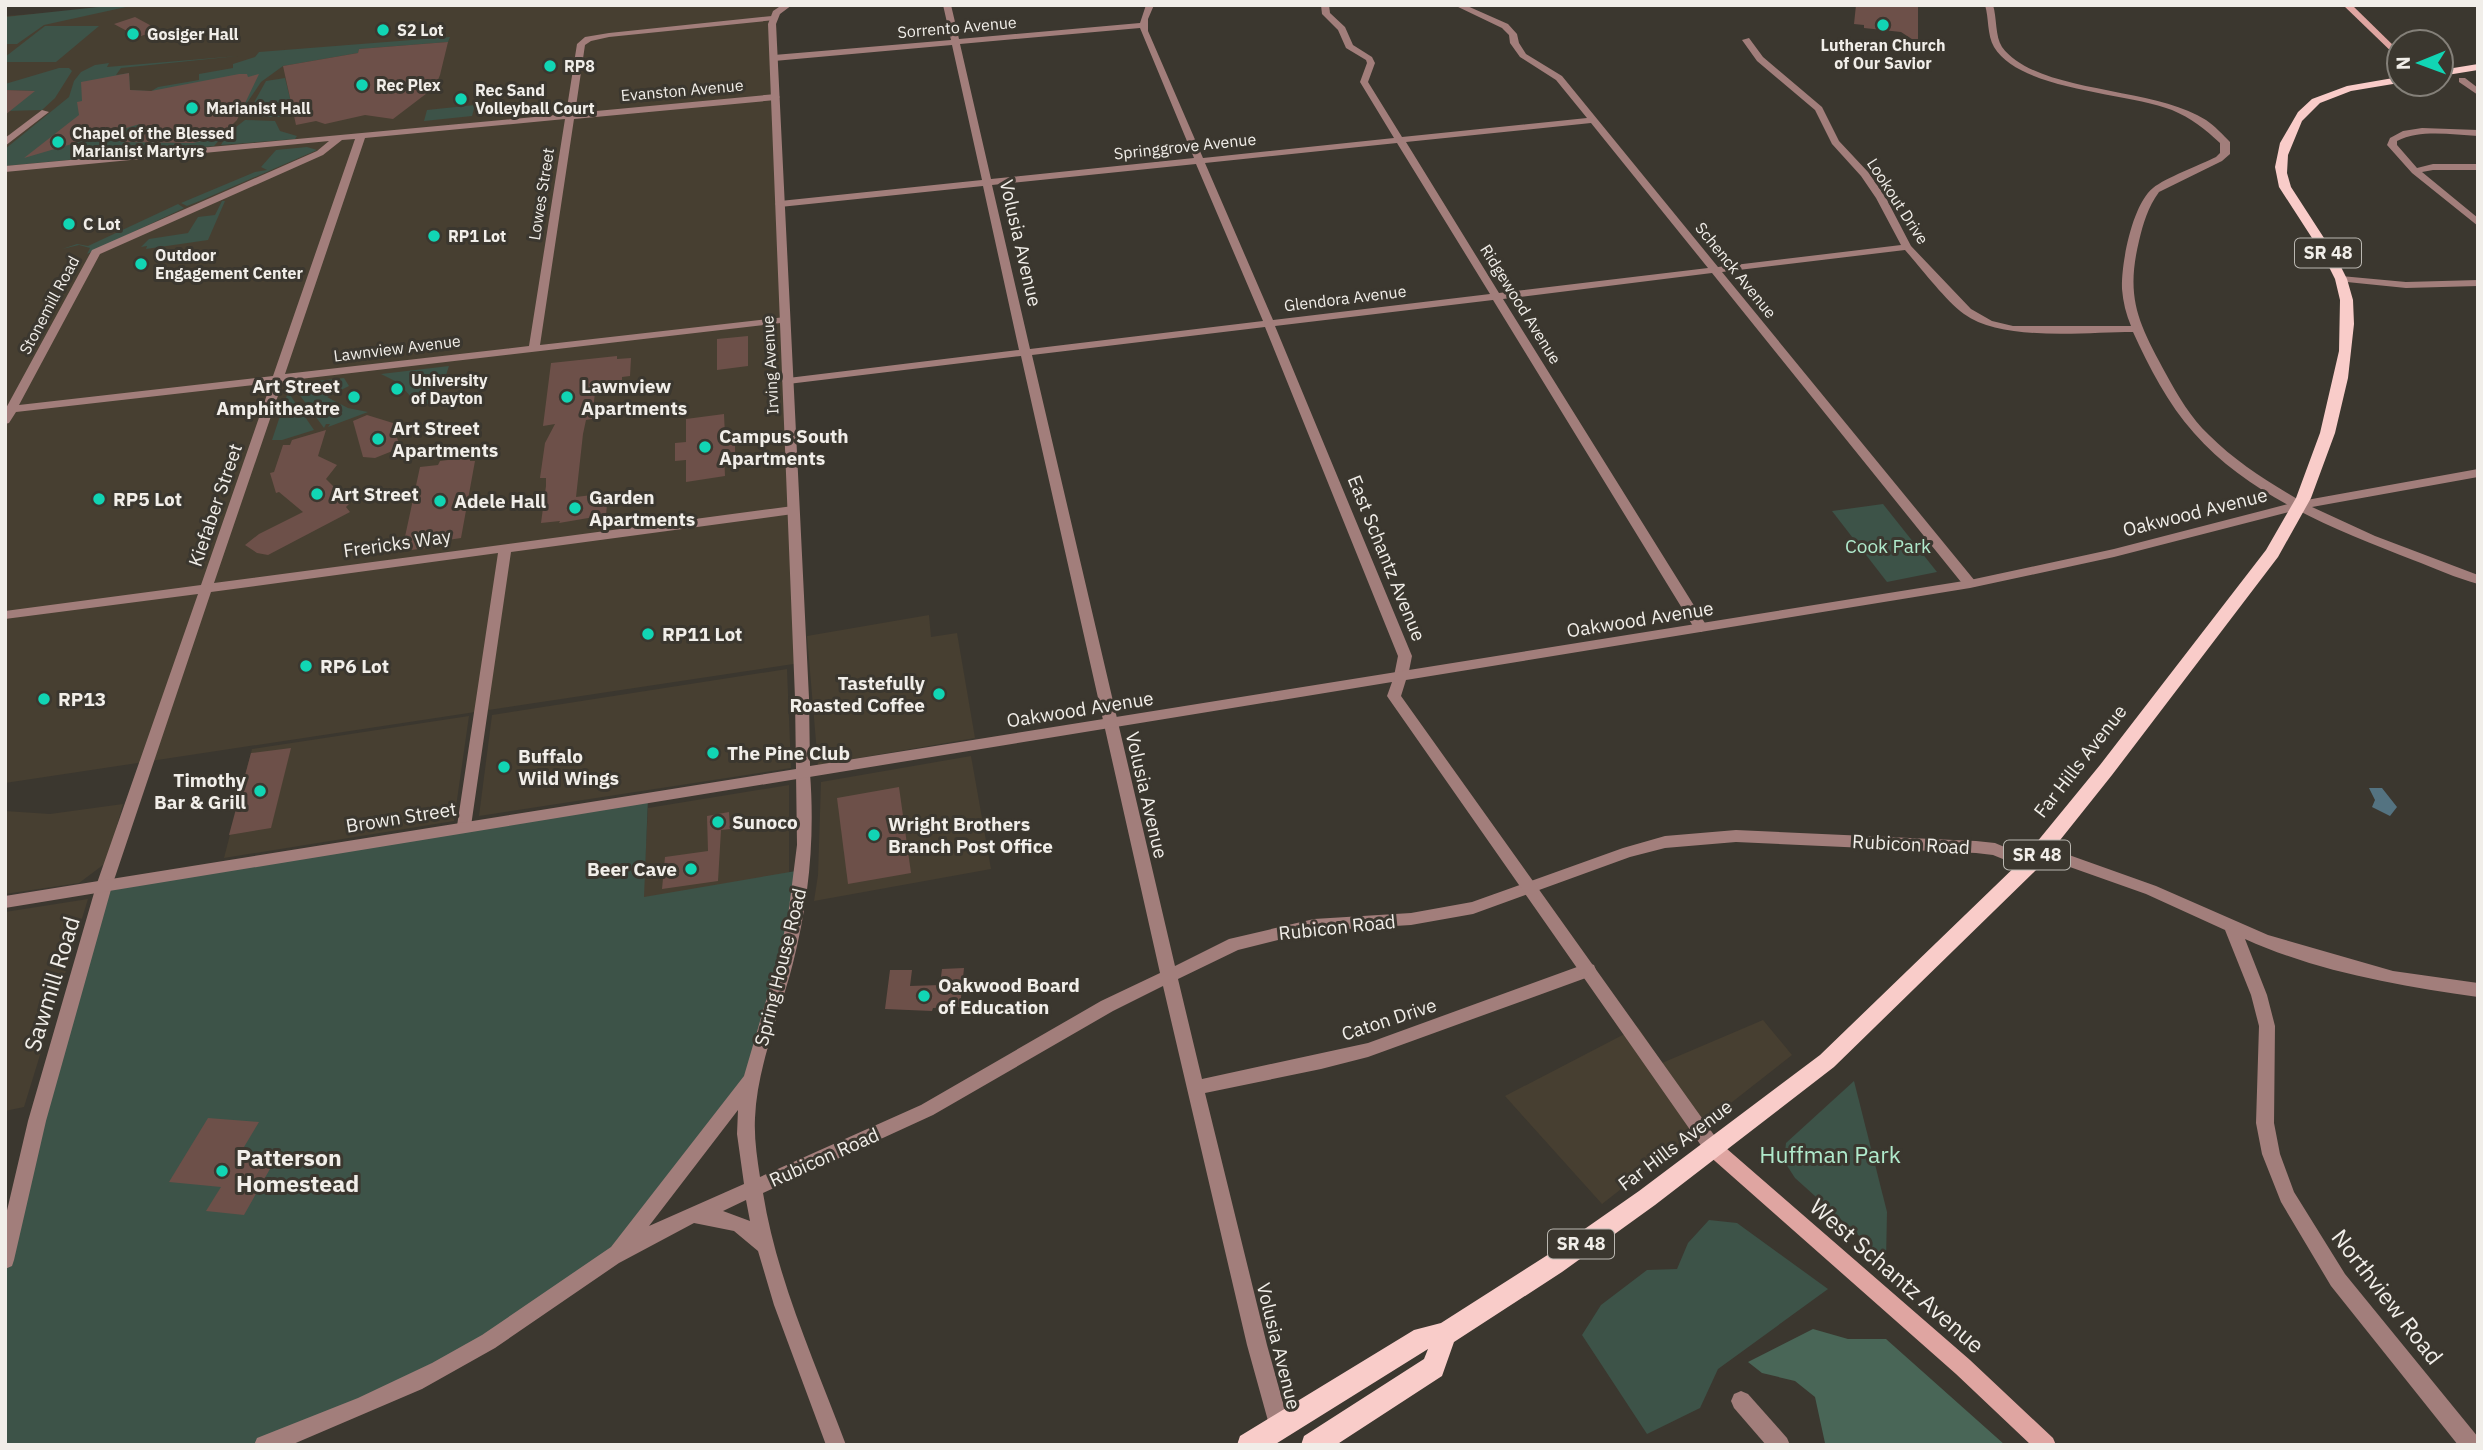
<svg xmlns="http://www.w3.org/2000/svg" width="2483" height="1450" viewBox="0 0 2483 1450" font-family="'IBM Plex Sans',sans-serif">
  <rect width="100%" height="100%" fill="#3b372f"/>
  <!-- built -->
  <g fill="#473f31">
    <path d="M110 5H788L776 13 800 663 5 783V16L75 11Z"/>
    <path d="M929 615 931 637 957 633 975 738 818 765 807 636Z"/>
    <path d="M787 669 791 768 479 816 492 715Z"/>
    <path d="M469 716 454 821 224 858 252 749Z"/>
    <path d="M971 756 991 869 814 901 818 875 821 782Z"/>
    <path d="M789 785V873L643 898 648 808Z"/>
    <path d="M123 804 107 862 79 883 5 894V811L50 814Z"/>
    <path d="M88 899 24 1107 5 1111V912Z"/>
    <path d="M1763 1020 1792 1055 1602 1204 1505 1096 1638 1027 1662 1063Z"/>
  </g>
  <!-- green -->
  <g fill="#3d5348">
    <path d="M117 5H135L44 25 17 44H5V17Z"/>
    <path d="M45 26H99L56 62H5V57Z"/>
    <path d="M450 37 448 42 359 49 358 53 283 66 261 82 230 128 214 146 5 166V149L69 97 74 81 81 72 95 65 109 63 107 67 238 56 121 68 116 75 129 73 130 90 149 91 145 95 158 87 199 80V74L233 68V64L255 57 259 52Z"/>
    <path d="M59 68H69L72 71 55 98 42 110 5 111 34 91 5 90V84Z"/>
    <path d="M285 78 293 110 280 117H246L266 81Z"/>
    <path d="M475 105 472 116 424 121 427 110Z"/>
    <path d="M245 120 275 121 280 131 297 136 295 139 221 145 227 134Z"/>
    <path d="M307 147 317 150 202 200 187 206 181 203 255 172 267 170 261 167 276 150Z"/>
    <path d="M222 201H225L208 240 146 249 147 246 141 247 149 239 188 233 198 217 215 215Z"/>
    <path d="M178 204 184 208 87 254 90 248 79 245 62 249 77 244 88 246Z"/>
    <path d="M449 366 446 375 434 377 428 403 439 402 440 405 416 403 399 383 381 374Z"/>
    <path d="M344 378 349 386 327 397 348 408 368 412 328 427 330 424H326L324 428 293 386 298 383Z"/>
    <path d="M288 392 314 430 282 440H272Z"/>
    <path d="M1883 504 1937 572 1887 582 1832 511Z"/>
    <path d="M648 798 644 897 802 870 753 1077 612 1257 528 1317 264 1445H5V1260L104 886Z"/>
    <path d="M1854 1081 1887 1212 1886 1260 1795 1178 1784 1161 1786 1143Z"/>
    <path d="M1709 1220 1737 1223 1828 1289 1718 1369 1700 1408 1647 1434 1582 1335 1601 1305 1647 1270 1677 1269 1688 1243Z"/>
  </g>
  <!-- forest -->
  <path fill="#496657" d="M1813 1329 1848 1339H1886L2005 1445 1825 1443 1815 1397 1795 1381 1762 1373 1748 1362Z"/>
  <!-- water -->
  <path fill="#547381" d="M2369 788H2382L2397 807 2390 816 2372 807 2375 800Z"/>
  <!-- building -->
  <g fill="#6d5049">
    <path d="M1856 5H1918V43L1901 32 1864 28V25L1854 24Z"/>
    <path d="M135 17 159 30 138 37 114 24Z"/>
    <path d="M448 42 440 75 435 87 393 119 365 115 325 124 316 121 296 125 283 66 358 53 359 49Z"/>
    <path d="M129 73 130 90 151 91 239 74H247L248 77 259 74 237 120 221 136 193 143 120 142 140 124 24 158 79 115 77 102 82 101 81 82Z"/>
    <path d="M5 90 35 91 5 115Z"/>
    <path d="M748 336V366L717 370V339Z"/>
    <path d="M617 356V359L631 358 630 376 622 377V380L596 384 592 419 586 420 583 434 576 497 608 493 606 515 559 523 560 521 541 523 546 486V478H540L545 443 555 424 543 426 551 363Z"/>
    <path d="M724 414 725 436 735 435V452L724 453 725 476 686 482V460L675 461V443L686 442V419Z"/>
    <path d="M367 415 393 423 400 448 375 458 363 457 353 421Z"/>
    <path d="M326 430 318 456 337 465 326 479 350 503 346 507 350 512 268 555 257 553 245 545 259 534 303 512 279 492 276 493 270 473 274 472 283 445H290L292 440Z"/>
    <path d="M470 457V461H475L461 538 441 541V546L411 550 413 545 403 546 420 467 438 465 440 461Z"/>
    <path d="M291 748 271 828 229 835 251 753Z"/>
    <path d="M899 787 911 873 848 884 837 798Z"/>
    <path d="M729 812 730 829 721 830 718 881 662 889 665 857 708 851 707 816Z"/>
    <path d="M964 968 960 1007 933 1008 932 1011 885 1009 890 970H912L910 986 940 985 942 969Z"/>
    <path d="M208 1118 259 1122 238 1157 275 1160 244 1215 206 1211 221 1187 169 1182Z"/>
  </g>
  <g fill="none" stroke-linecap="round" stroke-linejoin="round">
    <!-- minor -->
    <g fill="#a27e7b" fill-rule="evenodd">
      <path d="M943 5H951L959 39 1140 23 1146 5H1154L1148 19V31L1203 158 1394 138 1360 82 1367 63 1366 60 1346 48 1338 30 1322 14 1321 5H1329L1330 13 1345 27 1353 45 1372 57 1375 63 1368 82 1402 137 1587 118 1556 80 1520 57 1510 43 1509 35 1502 28 1454 5H1465L1508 24 1517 34 1519 43 1526 54 1562 76 1718 267 1901 245 1876 198 1861 176 1832 144 1815 110 1757 61 1742 40 1749 38 1763 57 1822 107 1839 141 1868 172 1886 198 1911 246 1971 309 1992 321 2013 326H2131C2126 314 2123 302 2122 289 2121 264 2132 205 2153 188 2165 178 2200 165 2216 157L2220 153V143C2205 129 2191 118 2172 110 2125 92 2021 91 1994 47 1987 35 1989 18 1985 5H1993C1997 18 1995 36 2002 47 2037 94 2153 86 2206 120 2215 126 2223 135 2230 142V154L2222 161 2159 192C2148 207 2143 224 2139 241 2125 299 2139 324 2166 374 2178 396 2191 418 2209 435 2236 462 2268 482 2301 501L2478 469V477L2312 507 2375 536 2478 575V584C2456 578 2434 568 2413 560 2336 530 2249 496 2194 433 2168 404 2149 367 2133 332 2086 332 2002 342 1964 314 1944 299 1922 269 1905 250L1722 272 1975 581 1976 584 1975 587H1965L1712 273 1503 299 1708 628 1701 632 1696 631 1493 300 1275 326 1412 656 1408 676 1401 681 1394 676 1398 656 1265 327 1032 355 1175 966 1229 939 1314 919 1411 913 1472 902 1623 848 1665 836 1736 830 1976 841 1995 843 2035 860 2038 864 2035 868 2030 870 1993 855 1976 853 1736 842 1665 848 1630 857 1473 914 1411 925 1314 931 1238 950 1178 979 1202 1079 1368 1043 1588 963 1594 965 1596 970 1594 975 1368 1057 1321 1069 1205 1093 1267 1345 1290 1428 1287 1435 1280 1438 1273 1435 1270 1428 1247 1345 1163 986 1113 1011 933 1115 763 1193C777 1280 815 1362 846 1445H826L774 1305 758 1251 734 1231 694 1223 619 1263 495 1348 422 1389 291 1445H254L257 1438 358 1398 432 1363 482 1335 611 1247 744 1076 777 963 788 916 797 845 796 773 798 769H808L810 773C815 838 809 900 793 963 780 1014 757 1066 755 1118 754 1138 757 1157 760 1177L921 1105 1101 1001 1160 973 1021 356 788 384 782 381 788 378 1019 350 983 186 780 207 775 204 780 201 982 180 952 45 774 61 770 58 774 55 951 40ZM1140 28 1194 158 991 179 960 44ZM1591 123 1708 268 1499 293 1406 142ZM1397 143 1490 294 1273 320 1205 163ZM1196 164 1263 321 1030 349 992 185ZM738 1110 737 1134 744 1184 649 1226ZM746 1200 750 1221 723 1211Z"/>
      <path d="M772 16 776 18 775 20 609 37 591 41 585 45 575 113 776 94 780 97 776 100 574 119 540 345 785 317 789 318V322L283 381 214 583 793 506 799 510 793 514 511 552 471 826 469 830H459L457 826 498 553 211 592 112 886 46 1121 14 1260 12 1266 5 1269V1219L28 1121 96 886 198 594 5 619V611L201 585 271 383 16 412 9 423 5 424V410L92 250 317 151 329 141 5 172V166L566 114 577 44 585 37 609 33ZM565 119 529 346 285 374 365 138ZM355 139 273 376 19 405 100 254 323 155 342 140Z"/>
      <path d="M2459 78H2465L2478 88V95L2459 82Z"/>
      <path d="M42 110 49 112 5 146V138Z"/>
      <path d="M2422 128 2478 130V136C2452 135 2421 129 2397 141V145L2417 168 2433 164H2478V170H2433L2422 172 2478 218V226L2412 173 2387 145 2390 138 2403 131Z"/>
      <path d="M2341 276 2406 282 2478 280V286L2406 288 2337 281V277Z"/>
      <path d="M2041 845 2156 886 2268 935 2393 971 2478 983V997C2399 986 2318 972 2245 939L2267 995 2275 1026 2274 1123 2280 1154 2294 1192 2345 1274 2478 1437V1445H2458L2331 1286 2281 1202 2262 1154 2256 1123 2259 1026 2251 995 2225 930 2146 894 2036 855 2033 851 2036 847Z"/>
      <path d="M1741 1391 1748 1394 1787 1438 1790 1445H1766L1734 1408 1731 1401 1734 1394Z"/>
    </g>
    <!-- tertiary -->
    <path fill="#a27e7b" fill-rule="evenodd" d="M782 5H792L780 14 776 24 809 698 810 766 1970 580 2114 549 2300 501 2306 505 2304 508 2114 557 1970 588 1406 680 1401 696 1719 1142 1722 1148 1719 1154 1713 1156 1707 1154 1389 699 1387 696 1392 682 5 908V896L796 769 795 698 768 24 773 11Z"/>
    <!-- secondary -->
    <g fill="#dfa5a1" fill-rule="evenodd">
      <path d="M2343 5H2352L2399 51V59Z"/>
      <path d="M1713 1140 1719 1142 1970 1360 2053 1438 2056 1445H2031L1956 1374 1707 1154 1704 1148 1707 1142Z"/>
    </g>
    <!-- primary -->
    <g fill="#f9ccc9" fill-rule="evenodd">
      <path d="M2478 64V70L2441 76V70Z"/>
      <path d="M2399 77V83L2351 91 2320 103 2302 121 2288 155 2287 173 2291 187 2335 255 2347 279 2353 300 2354 324 2348 378 2335 433 2311 498 2278 557 2112 775 2037 869 1834 1067 1655 1205 1562 1272 1454 1342 1442 1376 1336 1445H1301L1304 1436 1424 1359 1428 1349 1274 1445H1237L1240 1436 1414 1330 1441 1323 1546 1256 1639 1191 1820 1055 2023 859 2100 765 2266 550 2296 498 2320 433 2339 351 2340 300 2335 279 2323 255 2279 187 2275 167 2280 143 2298 112 2312 99 2347 86Z"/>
    </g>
  </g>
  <!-- markers -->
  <g fill="#11d5b4" stroke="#3b372f" stroke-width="2.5">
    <circle cx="1883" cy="25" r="7"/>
    <circle cx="383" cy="30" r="7"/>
    <circle cx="133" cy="34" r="7"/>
    <circle cx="550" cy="66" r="7"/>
    <circle cx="362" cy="85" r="7"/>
    <circle cx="461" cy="99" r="7"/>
    <circle cx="192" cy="108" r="7"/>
    <circle cx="58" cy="142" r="7"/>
    <circle cx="69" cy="224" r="7"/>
    <circle cx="434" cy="236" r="7"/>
    <circle cx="141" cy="264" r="7"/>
    <circle cx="397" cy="389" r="7"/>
    <circle cx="354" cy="397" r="7"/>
    <circle cx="567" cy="397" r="7"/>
    <circle cx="378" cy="439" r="7"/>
    <circle cx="705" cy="447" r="7"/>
    <circle cx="317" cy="494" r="7"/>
    <circle cx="99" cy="499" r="7"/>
    <circle cx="440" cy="501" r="7"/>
    <circle cx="575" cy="508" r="7"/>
    <circle cx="648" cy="634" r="7"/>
    <circle cx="306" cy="666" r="7"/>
    <circle cx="939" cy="694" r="7"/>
    <circle cx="44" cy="699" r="7"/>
    <circle cx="713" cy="753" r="7"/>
    <circle cx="504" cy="767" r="7"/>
    <circle cx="260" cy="791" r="7"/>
    <circle cx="718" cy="822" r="7"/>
    <circle cx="874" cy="835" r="7"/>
    <circle cx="691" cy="869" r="7"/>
    <circle cx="924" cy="996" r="7"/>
    <circle cx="222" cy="1171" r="7"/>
  </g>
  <g text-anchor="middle" stroke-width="6" stroke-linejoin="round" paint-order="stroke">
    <!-- far-street labels -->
    <g font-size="16" fill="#f1eee9" stroke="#3b372f">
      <text transform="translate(957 27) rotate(-5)" y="6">Sorrento Avenue</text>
      <text transform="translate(682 90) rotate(-5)" y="6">Evanston Avenue</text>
      <text transform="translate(1185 146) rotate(-6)" y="6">Springgrove Avenue</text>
      <text transform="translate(541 194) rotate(-81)" y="6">Lowes Street</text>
      <text transform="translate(1898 201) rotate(57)" y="6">Lookout Drive</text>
      <text transform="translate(1736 270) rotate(51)" y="6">Schenck Avenue</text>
      <text transform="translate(1345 298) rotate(-7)" y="6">Glendora Avenue</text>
      <text transform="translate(1521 304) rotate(58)" y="6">Ridgewood Avenue</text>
      <text transform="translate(49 305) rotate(-62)" y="6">Stonemill Road</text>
      <text transform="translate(397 348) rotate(-7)" y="6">Lawnview Avenue</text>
      <text transform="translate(770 365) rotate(-93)" y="6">Irving Avenue</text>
    </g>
    <!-- far-poi labels -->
    <g font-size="16" font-weight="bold" fill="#f1eee9" stroke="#3b372f" text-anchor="start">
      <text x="397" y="36">S2 Lot</text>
      <text x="147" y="40">Gosiger Hall</text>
      <text x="1883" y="51" text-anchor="middle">Lutheran Church<tspan x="1883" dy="18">of Our Savior</tspan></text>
      <text x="564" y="72">RP8</text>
      <text x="376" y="91">Rec Plex</text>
      <text x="475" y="96">Rec Sand<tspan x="475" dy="18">Volleyball Court</tspan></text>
      <text x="206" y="114">Marianist Hall</text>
      <text x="72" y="139">Chapel of the Blessed<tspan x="72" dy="18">Marianist Martyrs</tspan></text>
      <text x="83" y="230">C Lot</text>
      <text x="448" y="242">RP1 Lot</text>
      <text x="155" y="261">Outdoor<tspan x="155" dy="18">Engagement Center</tspan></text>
      <text x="411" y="386">University<tspan x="411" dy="18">of Dayton</tspan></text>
    </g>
    <!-- shield labels -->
    <g fill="#3b372f" stroke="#bab7b1" stroke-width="2">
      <rect x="2295" y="238.5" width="66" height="29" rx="5"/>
      <rect x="2004" y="840.5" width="66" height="29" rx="5"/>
      <rect x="1548" y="1229.5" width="66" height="29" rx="5"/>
    </g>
    <g font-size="18" font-weight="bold" fill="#f1eee9">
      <text x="2328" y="259">SR 48</text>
      <text x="2037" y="861">SR 48</text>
      <text x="1581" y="1250">SR 48</text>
    </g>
    <!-- street labels -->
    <g font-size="19" fill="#f1eee9" stroke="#3b372f">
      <text transform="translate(1021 243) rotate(77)" y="7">Volusia Avenue</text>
      <text transform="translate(215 505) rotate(-71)" y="7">Kiefaber Street</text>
      <text transform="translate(2195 512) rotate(-14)" y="7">Oakwood Avenue</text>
      <text transform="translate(397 543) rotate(-8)" y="7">Frericks Way</text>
      <text transform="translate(1387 558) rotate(68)" y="7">East Schantz Avenue</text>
      <text transform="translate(1640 619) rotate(-9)" y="7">Oakwood Avenue</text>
      <text transform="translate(1080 709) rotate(-9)" y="7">Oakwood Avenue</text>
      <text transform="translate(2080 761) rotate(-52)" y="7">Far Hills Avenue</text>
      <text transform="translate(1147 795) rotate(77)" y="7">Volusia Avenue</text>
      <text transform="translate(401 817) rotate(-9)" y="7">Brown Street</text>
      <text transform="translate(1911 844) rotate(3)" y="7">Rubicon Road</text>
      <text transform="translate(1337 927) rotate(-6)" y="7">Rubicon Road</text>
      <text transform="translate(780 967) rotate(-76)" y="7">Spring House Road</text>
      <text transform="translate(1389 1019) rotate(-18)" y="7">Caton Drive</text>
      <text transform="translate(1675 1145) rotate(-37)" y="7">Far Hills Avenue</text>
      <text transform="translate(824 1157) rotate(-24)" y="7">Rubicon Road</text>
      <text transform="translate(1279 1346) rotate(76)" y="7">Volusia Avenue</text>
    </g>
    <!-- poi labels -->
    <g font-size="19" font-weight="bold" fill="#f1eee9" stroke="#3b372f" text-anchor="start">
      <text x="340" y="393" text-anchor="end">Art Street<tspan x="340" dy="22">Amphitheatre</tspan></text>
      <text x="581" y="393">Lawnview<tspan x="581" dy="22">Apartments</tspan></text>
      <text x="392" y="435">Art Street<tspan x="392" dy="22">Apartments</tspan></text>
      <text x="719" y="443">Campus South<tspan x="719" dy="22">Apartments</tspan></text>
      <text x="331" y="501">Art Street</text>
      <text x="589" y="504">Garden<tspan x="589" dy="22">Apartments</tspan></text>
      <text x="113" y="506">RP5 Lot</text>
      <text x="454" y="508">Adele Hall</text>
      <text x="662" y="641">RP11 Lot</text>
      <text x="320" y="673">RP6 Lot</text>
      <text x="925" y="690" text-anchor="end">Tastefully<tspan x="925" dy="22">Roasted Coffee</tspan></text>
      <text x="58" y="706">RP13</text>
      <text x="727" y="760">The Pine Club</text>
      <text x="518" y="763">Buffalo<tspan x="518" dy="22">Wild Wings</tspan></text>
      <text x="246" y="787" text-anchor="end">Timothy<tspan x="246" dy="22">Bar &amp; Grill</tspan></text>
      <text x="732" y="829">Sunoco</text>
      <text x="888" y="831">Wright Brothers<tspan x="888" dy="22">Branch Post Office</tspan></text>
      <text x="677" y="876" text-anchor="end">Beer Cave</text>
      <text x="938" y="992">Oakwood Board<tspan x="938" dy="22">of Education</tspan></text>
    </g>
    <!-- park labels -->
    <g font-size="19" fill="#b0eacc" stroke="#3b372f">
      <text x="1888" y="553">Cook Park</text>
    </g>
    <!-- near-street labels -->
    <g font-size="23" fill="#f1eee9" stroke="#3b372f">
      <text transform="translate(52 984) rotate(-73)" y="8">Sawmill Road</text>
      <text transform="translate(1897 1276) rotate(41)" y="8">West Schantz Avenue</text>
      <text transform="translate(2387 1297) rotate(52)" y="8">Northview Road</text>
    </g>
    <!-- near-park labels -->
    <g font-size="23" fill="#b0eacc" stroke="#3b372f">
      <text x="1830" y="1163">Huffman Park</text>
    </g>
    <!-- near-poi labels -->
    <g font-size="23" font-weight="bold" fill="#f1eee9" stroke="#3b372f" text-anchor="start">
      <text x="236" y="1166">Patterson<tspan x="236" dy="26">Homestead</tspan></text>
    </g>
  </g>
  <!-- border -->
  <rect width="2483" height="1450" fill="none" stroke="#f1eee9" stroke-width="14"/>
  <!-- north arrow -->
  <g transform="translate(2420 63) rotate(269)"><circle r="33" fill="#3b372f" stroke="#848079" stroke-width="2"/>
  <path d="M0-5L12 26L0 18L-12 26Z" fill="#11d5b4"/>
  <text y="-10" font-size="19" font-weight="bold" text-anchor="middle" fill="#f1eee9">N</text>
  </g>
</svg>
